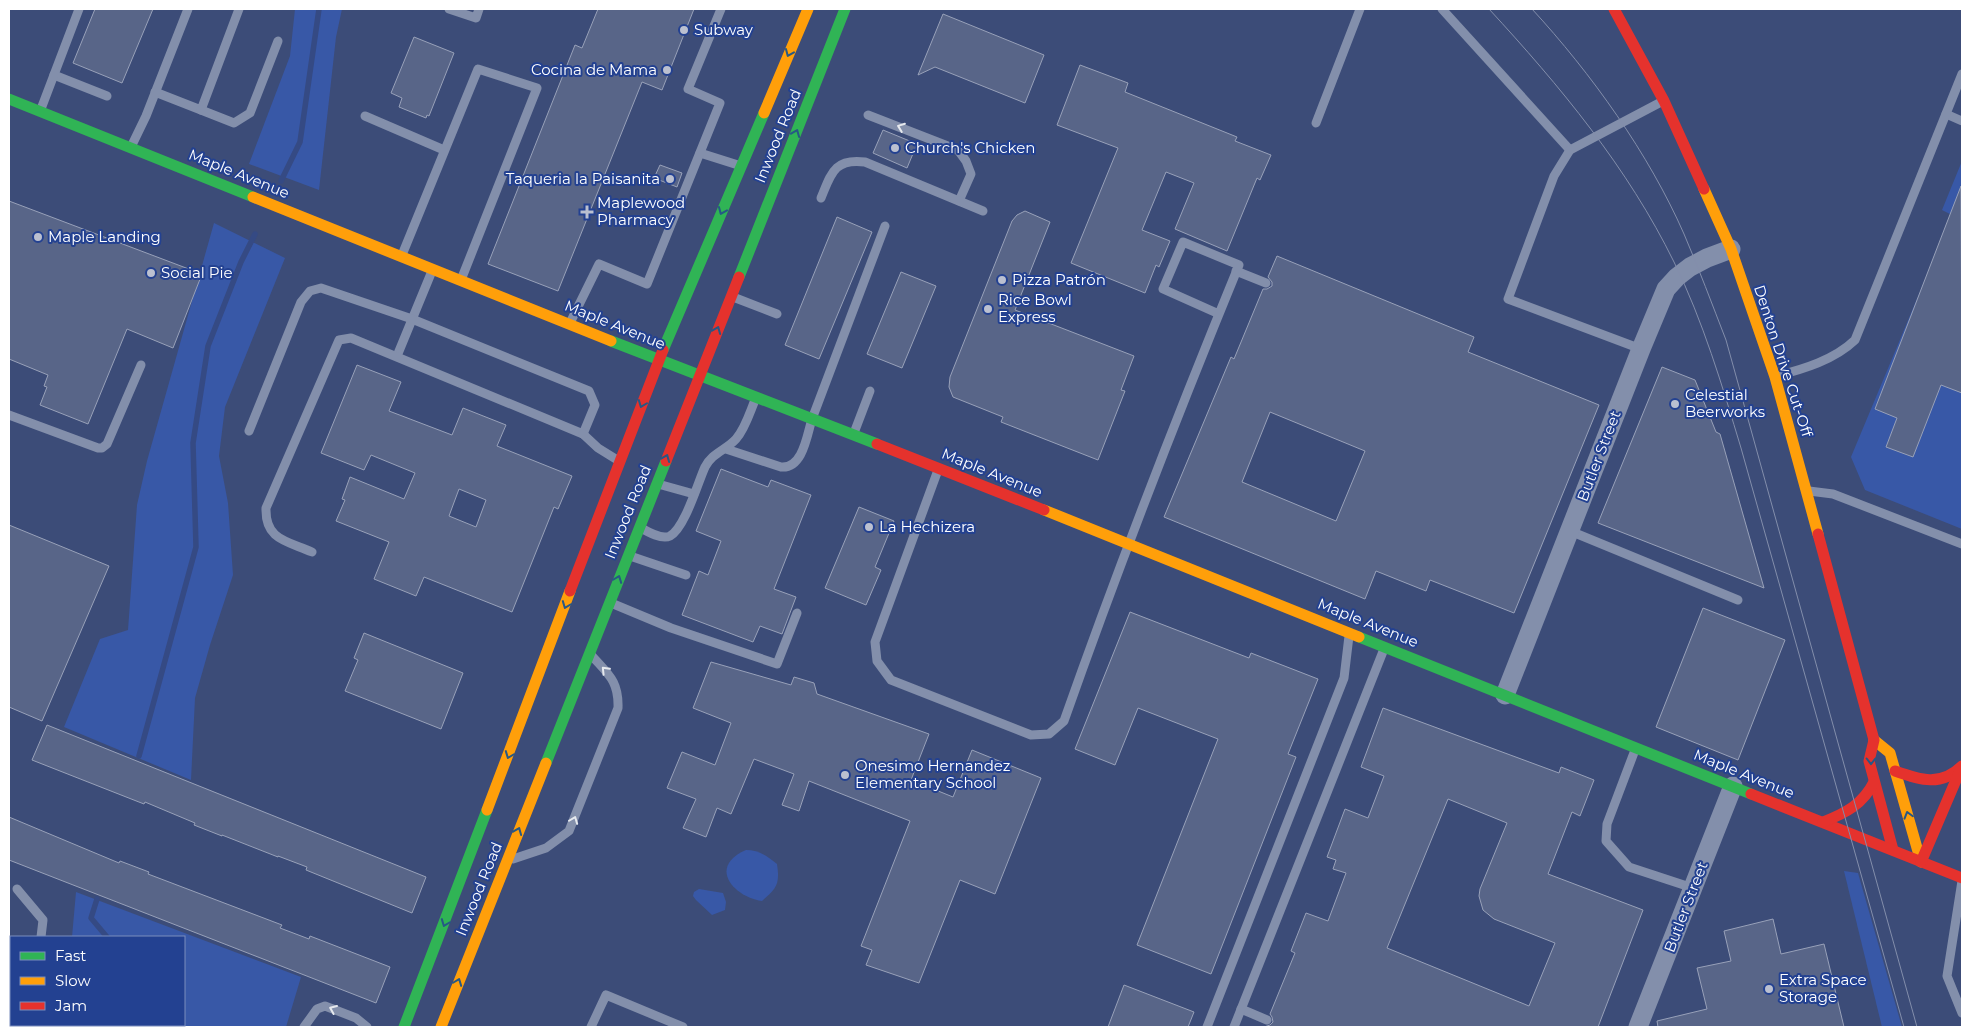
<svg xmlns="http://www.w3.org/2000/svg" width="1971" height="1036" viewBox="0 0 1971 1036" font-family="Montserrat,sans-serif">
  <rect width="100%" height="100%" fill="#3c4c78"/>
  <!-- green -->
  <g fill="#3858a7">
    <path d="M295 9H342L336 37 319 190 249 164 290 56Z"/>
    <path d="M1962 161V529L1865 490 1851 457 1952 215 1942 210Z"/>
    <path d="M214 223 285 258 225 407 219 456 228 503 233 575 210 645 195 698 191 780 64 727 100 639 128 630 137 505 147 461Z"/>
    <path d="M746 850C759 850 767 856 777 864 780 884 777 888 762 901 734 897 707 867 746 850Z"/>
    <path d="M1844 871 1858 873 1902 1027H1882Z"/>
    <path d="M699 889 723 893 726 902 725 910 712 915 696 900 693 896 694 892Z"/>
    <path d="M76 892 301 977 286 1027H155L154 1025H184V937H72Z"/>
  </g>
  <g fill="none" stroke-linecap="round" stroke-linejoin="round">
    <!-- stream -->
    <g stroke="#354a84" stroke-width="5.5">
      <path d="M281 181 300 142 319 9"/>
      <path d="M139 756 196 547 193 443 208 346 241 262 255 234"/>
      <path d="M97 899 91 918 107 937"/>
      <path d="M159 1025 160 1027"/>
    </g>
  </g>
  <!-- building -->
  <g fill="#586588" stroke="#98a1b9" fill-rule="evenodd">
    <path d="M95 9H153L122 83 73 63Z"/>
    <path d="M598 9H694L662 90 642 82 558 291 488 264 575 45 582 48Z"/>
    <path d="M943 14 1044 55 1025 103 935 67 918 75Z"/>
    <path d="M414 37 454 53 429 116 427 115 426 118 399 107 402 98 391 93Z"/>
    <path d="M1080 65 1128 83 1125 92 1237 137 1235 141 1271 155 1260 180 1257 178 1227 251 1175 229 1194 183 1166 172 1142 230 1170 241 1159 267 1156 265 1145 293 1071 263 1118 148 1057 125Z"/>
    <path d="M883 130 917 144 907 168 873 153Z"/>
    <path d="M660 165 682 173 677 187 654 178Z"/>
    <path d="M1961 186 1962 393 1941 385 1913 457 1886 447 1897 418 1875 409Z"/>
    <path d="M9 201 202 274 173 348 127 329 88 424 40 405 47 387 44 386 48 375 9 359Z"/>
    <path d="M1025 211 1050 222 1015 310 1134 356 1121 390 1125 391 1098 460 1001 422 1003 417 953 397 949 387 950 377 1012 221 1017 215Z"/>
    <path d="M837 217 872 232 819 359 785 345Z"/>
    <path d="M1277 256 1474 337 1468 352 1599 405 1514 613 1430 580 1426 591 1376 571 1365 599 1164 517 1231 357 1234 359 1263 289H1267L1272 286V282L1268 277ZM1270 412 1365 451 1336 521 1242 482Z"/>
    <path d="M901 272 936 286 902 368 867 354Z"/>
    <path d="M357 365 401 382 389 411 452 435 463 408 506 425 497 446 572 476 558 509 554 507 512 612 424 577 416 596 374 579 389 542 336 521 345 500 342 499 350 477 404 499 415 473 371 455 364 470 321 453ZM459 489 486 500 476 527 449 516Z"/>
    <path d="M1662 367 1695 380 1716 432 1720 434 1764 588 1598 523Z"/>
    <path d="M721 469 768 487 771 480 811 495 774 589 796 597 782 634 760 626 753 642 682 615 699 571 708 575 721 541 696 531Z"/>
    <path d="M859 507 894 521 875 567 881 570 866 605 825 588Z"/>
    <path d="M9 525 109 566 42 721 9 707Z"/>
    <path d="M1703 608 1785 640 1738 760 1656 727Z"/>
    <path d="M1130 612 1249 658 1251 653 1318 679 1288 754 1296 757 1211 974 1137 945 1218 739 1138 708 1115 765 1075 749Z"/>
    <path d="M364 633 463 673 441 729 345 691 358 660 354 658Z"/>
    <path d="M711 662 791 685 794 677 814 683 817 694 929 734 911 780 953 797 972 750 1041 778 995 894 960 880 919 983 866 965 872 950 861 946 910 821 809 781 799 811 782 805 794 774 754 759 731 814 717 808 706 837 683 828 696 799 667 788 682 752 715 765 731 723 693 708Z"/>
    <path d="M1383 708 1559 773 1561 767 1594 780 1580 816 1572 812 1548 874 1643 910 1598 1027H1264L1270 1025 1273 1022 1272 1017 1270 1014 1295 953 1291 951 1306 913 1328 921 1346 873 1333 869 1336 860 1327 857 1345 809 1368 818 1384 776 1361 767ZM1448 799 1507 823 1480 889 1479 896 1483 910 1494 919 1555 943 1529 1006 1387 948Z"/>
    <path d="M47 725 426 877 412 913 306 870 307 867 278 856V857L222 835V836L194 825 195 823 145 802 144 804 32 760Z"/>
    <path d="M9 817 119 863 120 861 149 872 148 874 282 925 280 928 309 939 310 936 390 967 376 1003 9 860Z"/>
    <path d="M1773 919 1781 954 1824 944 1844 1027H1658L1657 1021 1707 1009 1697 968 1731 961 1724 931Z"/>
    <path d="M1124 985 1194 1012 1188 1027H1108Z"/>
  </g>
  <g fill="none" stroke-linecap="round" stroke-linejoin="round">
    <!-- lane -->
    <g stroke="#838fab" stroke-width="9">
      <path d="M449 9 476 18 479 9"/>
      <path d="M1442 9 1570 150"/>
      <path d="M54 75 107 96"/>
      <path d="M155 92 201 110 239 9"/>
      <path d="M41 109 79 9"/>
      <path d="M201 110 234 123 250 113 278 41"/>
      <path d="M1946 114 1962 121"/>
      <path d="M868 115 958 150 966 161 971 174 959 201"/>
      <path d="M365 116 444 150"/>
      <path d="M1316 123 1360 9"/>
      <path d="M132 145 146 116 188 9"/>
      <path d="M700 153 738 165"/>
      <path d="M821 198C831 174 834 158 865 162L983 211"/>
      <path d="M402 255 478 69 537 88 461 280"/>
      <path d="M1236 271 1266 283"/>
      <path d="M733 297 777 314"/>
      <path d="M570 323 599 264 647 284 720 103 688 89 721 9"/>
      <path d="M1641 349 1508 299 1554 176 1570 150 1663 101"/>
      <path d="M397 356 432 271"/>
      <path d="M1776 376C1804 369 1834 360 1855 340L1962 74"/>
      <path d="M9 415 98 448H102L107 444 141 365"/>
      <path d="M249 431 301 302 310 291 321 288 412 319 589 391 595 405 583 434 351 338 339 340 266 508C265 540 287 541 312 552"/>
      <path d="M854 433 870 391"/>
      <path d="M583 434 598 448 619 461"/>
      <path d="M726 449 781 467C803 469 807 435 812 419L885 226"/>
      <path d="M938 470 875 642 877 661 891 680 1031 735 1049 734 1064 721C1118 568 1177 416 1239 265L1183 242 1163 289 1219 314"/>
      <path d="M658 484 694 494"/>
      <path d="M1809 491 1833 494 1962 544"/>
      <path d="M641 528C648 532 662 540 670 536 685 528 698 482 705 467 712 453 726 450 736 439 745 429 750 412 755 400"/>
      <path d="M1570 531 1738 600"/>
      <path d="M630 556 686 575"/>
      <path d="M611 603 671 628 777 664 797 613"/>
      <path d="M1635 750 1607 824 1606 841 1629 867 1693 888"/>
      <path d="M513 859 546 848 569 831 618 708C619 681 608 674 592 656"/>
      <path d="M1962 881 1947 976 1962 1013"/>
      <path d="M17 889 43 920 41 937"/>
      <path d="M1241 1009 1267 1020"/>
      <path d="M141 1025 144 1027"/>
      <path d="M304 1027 317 1009 325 1006 356 1018 367 1027"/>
      <path d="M591 1027 606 995 683 1027"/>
      <path d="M1207 1027 1344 678 1349 636"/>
      <path d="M1234 1027 1384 649"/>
    </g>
    <!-- street -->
    <g stroke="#838fab" stroke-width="19">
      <path d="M1505 695 1641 349 1666 289 1677 277 1690 267 1707 258 1731 249"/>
      <path d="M1638 1027 1733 786"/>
    </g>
    <!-- fast -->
    <g stroke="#30b455" stroke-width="11">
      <path d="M9 99 253 197"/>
      <path d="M739 277 845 9"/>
      <path d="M611 341 877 444"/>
      <path d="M663 350 764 113"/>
      <path d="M1359 637 1751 794"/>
      <path d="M546 763 666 461"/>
      <path d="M404 1027 487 810"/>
    </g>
    <!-- slow -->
    <g stroke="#ff9f0a" stroke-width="11">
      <path d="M764 113 808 9"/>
      <path d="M1704 189 1731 249 1775 377 1818 534"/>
      <path d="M253 197 611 341"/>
      <path d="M1044 510 1359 637"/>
      <path d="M1874 740 1890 753 1921 862"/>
      <path d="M487 810 570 591"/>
      <path d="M441 1027 546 763"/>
    </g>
    <!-- jam -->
    <g stroke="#e5322d" stroke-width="11">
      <path d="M1614 9 1664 101 1704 189"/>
      <path d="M877 444 1044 510"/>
      <path d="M666 461 739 277"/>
      <path d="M1818 534 1874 740 1869 761 1893 850"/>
      <path d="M570 591 663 350"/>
      <path d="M1895 771C1920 780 1941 787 1962 766"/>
      <path d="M1751 794 1962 878"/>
      <path d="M1823 822C1846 813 1863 804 1874 782"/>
      <path d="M1921 862 1962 766"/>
    </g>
    <!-- tram -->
    <g stroke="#838eab" stroke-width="1">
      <path d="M1489 9C1560 86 1628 168 1674 262 1703 321 1722 385 1741 448L1904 1027"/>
      <path d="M1532 9C1591 73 1649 154 1684 234 1699 269 1712 304 1726 340L1917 1027"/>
    </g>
  </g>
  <!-- one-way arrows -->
  <defs><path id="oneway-chevron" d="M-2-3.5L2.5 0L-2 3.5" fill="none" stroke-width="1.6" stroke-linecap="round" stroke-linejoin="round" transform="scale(1.25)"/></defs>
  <g stroke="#265885">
    <use href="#oneway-chevron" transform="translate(789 53) rotate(113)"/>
    <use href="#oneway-chevron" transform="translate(796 133) rotate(-68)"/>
    <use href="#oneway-chevron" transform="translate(722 211) rotate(113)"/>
    <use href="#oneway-chevron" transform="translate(717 330) rotate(-68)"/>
    <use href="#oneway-chevron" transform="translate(642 404) rotate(111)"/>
    <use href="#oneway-chevron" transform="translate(666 458) rotate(-68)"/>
    <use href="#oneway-chevron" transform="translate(618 579) rotate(-69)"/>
    <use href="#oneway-chevron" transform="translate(566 605) rotate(111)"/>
    <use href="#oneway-chevron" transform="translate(509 755) rotate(111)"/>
    <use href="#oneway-chevron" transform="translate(1871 761) rotate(90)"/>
    <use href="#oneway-chevron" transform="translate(1908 815) rotate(-106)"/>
    <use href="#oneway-chevron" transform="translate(518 831) rotate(-68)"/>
    <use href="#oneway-chevron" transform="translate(445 923) rotate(111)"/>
    <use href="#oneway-chevron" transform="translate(458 982) rotate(-69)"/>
  </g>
  <g stroke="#e6e9ee">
    <use href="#oneway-chevron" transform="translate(901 127) rotate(-159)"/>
    <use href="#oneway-chevron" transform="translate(605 670) rotate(-134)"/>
    <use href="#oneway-chevron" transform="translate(574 820) rotate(-69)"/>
    <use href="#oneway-chevron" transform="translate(333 1009) rotate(-157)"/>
  </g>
  <!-- markers -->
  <g fill="#bbc0d0" stroke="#234191" stroke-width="2">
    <circle cx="684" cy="30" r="5"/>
    <circle cx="667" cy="70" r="5"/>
    <circle cx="895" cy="148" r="5"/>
    <circle cx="670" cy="179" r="5"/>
    <path d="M584.5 204.5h5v5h5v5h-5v5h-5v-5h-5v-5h5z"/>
    <circle cx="38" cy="237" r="5"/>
    <circle cx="151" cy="273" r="5"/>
    <circle cx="1002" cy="280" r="5"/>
    <circle cx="988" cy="309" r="5"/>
    <circle cx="1675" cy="404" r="5"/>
    <circle cx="869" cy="527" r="5"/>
    <circle cx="845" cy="775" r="5"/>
    <circle cx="1769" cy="989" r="5"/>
  </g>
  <g text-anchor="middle" stroke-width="4" stroke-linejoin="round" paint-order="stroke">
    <!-- poi labels -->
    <g font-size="15" fill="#fff" stroke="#234191" text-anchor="start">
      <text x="694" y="35">Subway</text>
      <text x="657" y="75" text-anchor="end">Cocina de Mama</text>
      <text x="905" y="153">Church's Chicken</text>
      <text x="660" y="184" text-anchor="end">Taqueria la Paisanita</text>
      <text x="597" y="208">Maplewood<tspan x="597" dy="17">Pharmacy</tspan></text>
      <text x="48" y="242">Maple Landing</text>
      <text x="161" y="278">Social Pie</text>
      <text x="1012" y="285">Pizza Patrón</text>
      <text x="998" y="305">Rice Bowl<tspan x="998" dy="17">Express</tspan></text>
      <text x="1685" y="400">Celestial<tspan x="1685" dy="17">Beerworks</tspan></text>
      <text x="879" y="532">La Hechizera</text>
      <text x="855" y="771">Onesimo Hernandez<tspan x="855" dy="17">Elementary School</tspan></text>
      <text x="1779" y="985">Extra Space<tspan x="1779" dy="17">Storage</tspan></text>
    </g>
    <!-- street labels -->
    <g font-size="15" fill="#fff" stroke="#234191">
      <text transform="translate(778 136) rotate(-68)" y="5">Inwood Road</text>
      <text transform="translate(239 174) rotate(22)" y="5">Maple Avenue</text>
      <text transform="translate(615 325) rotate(22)" y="5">Maple Avenue</text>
      <text transform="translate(1783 361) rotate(72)" y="5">Denton Drive Cut-Off</text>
      <text transform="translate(1599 456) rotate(-69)" y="5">Butler Street</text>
      <text transform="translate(992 473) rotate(22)" y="5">Maple Avenue</text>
      <text transform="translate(628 512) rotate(-68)" y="5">Inwood Road</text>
      <text transform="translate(1368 623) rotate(22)" y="5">Maple Avenue</text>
      <text transform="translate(1744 774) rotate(22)" y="5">Maple Avenue</text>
      <text transform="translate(479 889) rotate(-68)" y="5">Inwood Road</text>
      <text transform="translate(1686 907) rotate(-69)" y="5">Butler Street</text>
    </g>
  </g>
  <!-- border -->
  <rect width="1971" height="1036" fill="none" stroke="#ffffff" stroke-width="20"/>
  <!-- legend -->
  <rect x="10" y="936" width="175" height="90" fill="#234191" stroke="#7b8dbd"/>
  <rect x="20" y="952" width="25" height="8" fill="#30b455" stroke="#7b8dbd"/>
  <text x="55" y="961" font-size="15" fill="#ffffff">Fast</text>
  <rect x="20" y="977" width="25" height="8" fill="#ff9f0a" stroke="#7b8dbd"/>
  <text x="55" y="986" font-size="15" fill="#ffffff">Slow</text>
  <rect x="20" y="1002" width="25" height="8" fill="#e5322d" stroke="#7b8dbd"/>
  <text x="55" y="1011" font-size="15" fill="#ffffff">Jam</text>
</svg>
